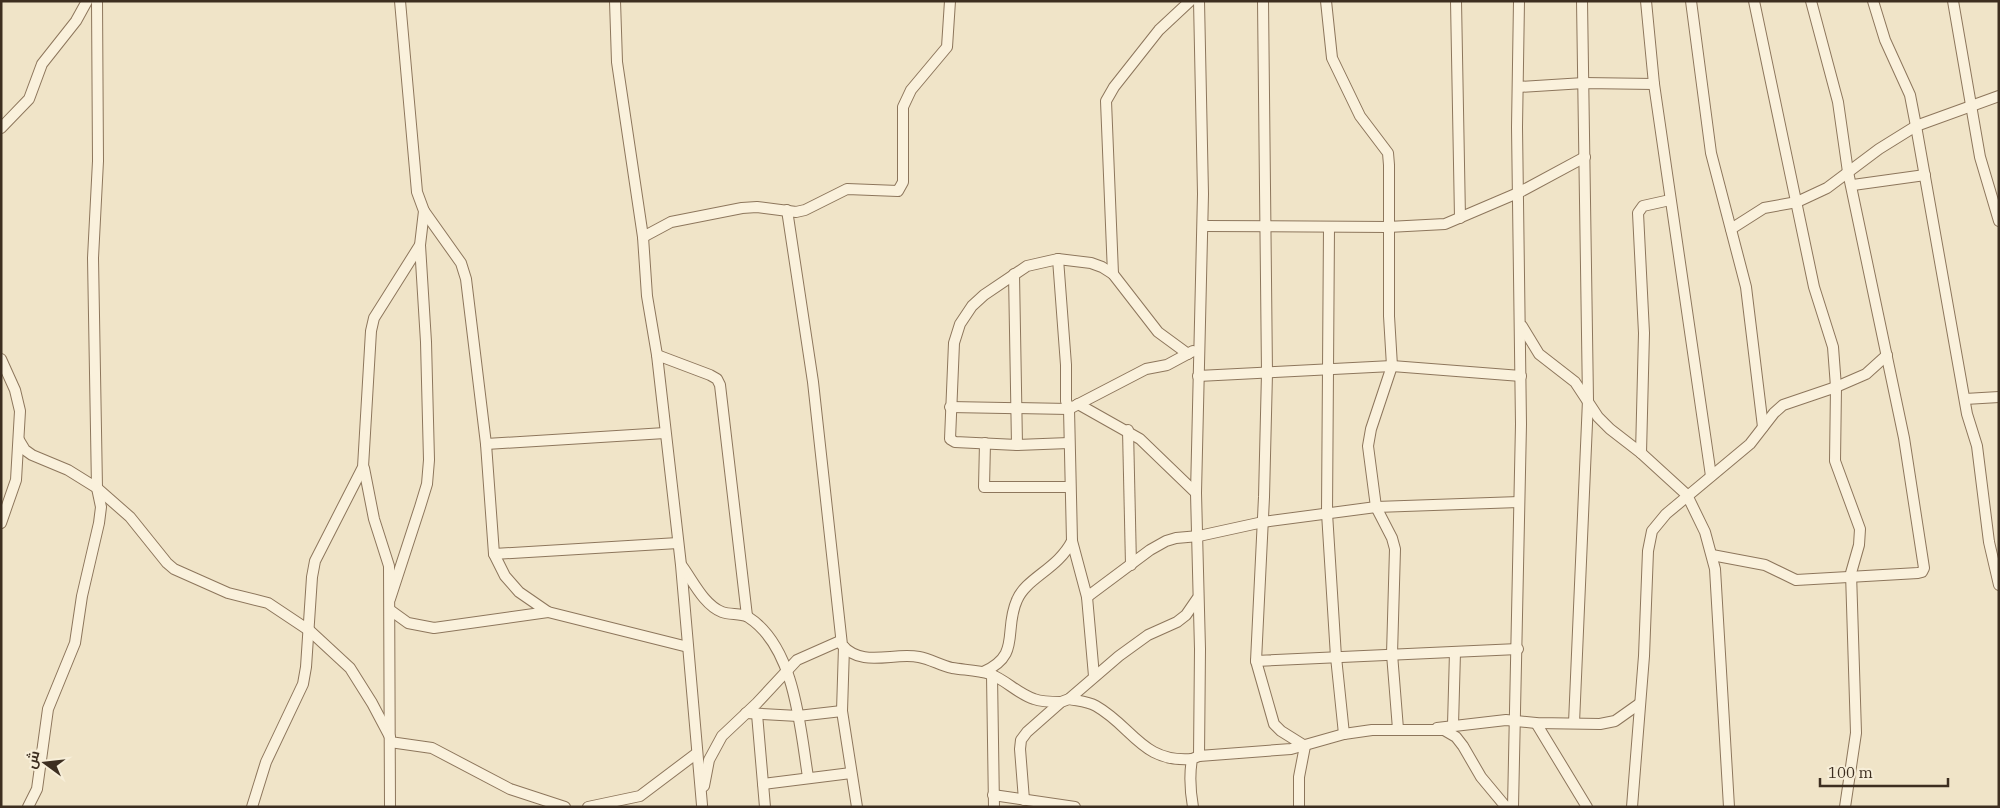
<svg xmlns="http://www.w3.org/2000/svg" width="2000" height="808" viewBox="0 0 2000 808" font-family="'IBM Plex Serif',Cairo,serif">
  <rect width="100%" height="100%" fill="#f0e4c8"/>
  <g fill="none" stroke-linecap="round" stroke-linejoin="round">
    <!-- minor casing -->
    <g stroke="#8d765c" stroke-width="12">
      <g id="minor">
        <path d="M615 1 617 62 643 237 647 296 657 355 681 565 702 805"/>
        <path d="M1263 1 1267 373 1264 497 1256 661 1274 724 1281 731 1305 746 1299 777V807"/>
        <path d="M1326 1 1332 58 1360 116 1388 153 1389 165V316L1392 366 1371 429 1368 446 1376 507 1392 538 1395 549 1392 654 1398 729"/>
        <path d="M1456 1 1460 218"/>
        <path d="M1646 1 1654 84 1711 476"/>
        <path d="M1691 1 1711 153 1746 287 1763 427"/>
        <path d="M1754 1 1814 287 1833 347 1836 387 1835 461 1860 529 1859 545 1851 573 1856 733 1845 807"/>
        <path d="M1873 1 1885 40 1910 95 1916 126 1967 414 1977 446 1989 542 1999 585"/>
        <path d="M1953 1 1980 157 1999 221"/>
        <path d="M1518 87 1584 83 1654 84"/>
        <path d="M1 128 29 99 42 64 76 21 87 1"/>
        <path d="M1853 185 1925 175"/>
        <path d="M787 210 813 382 842 645C862 668 893 652 919 657 930 659 940 665 952 668 964 670 978 670 990 674 1006 680 1018 694 1034 699 1042 702 1052 702 1061 702"/>
        <path d="M424 211 461 263 466 279 486 444 494 554 505 576 519 592 548 612 688 647"/>
        <path d="M1203 226 1388 227 1445 224 1520 192 1585 157"/>
        <path d="M1329 227 1327 513 1336 657 1344 734"/>
        <path d="M1731 229 1764 208 1797 202 1827 188 1879 149 1916 126 1999 96"/>
        <path d="M643 237 671 222 742 208 757 207 796 212 805 210 847 189 898 191 903 182V107L911 90 947 47 950 1"/>
        <path d="M1058 259 1066 365V401L1069 409 1072 541 1087 597 1094 676"/>
        <path d="M1014 274 1017 445"/>
        <path d="M1113 274 1106 101 1114 87 1159 30 1190 1"/>
        <path d="M1522 326 1539 354 1575 382 1598 417 1610 429 1641 453 1687 495 1705 532 1715 569 1729 807"/>
        <path d="M657 355 710 375 717 379 720 385 747 616"/>
        <path d="M1 359 15 390 20 411 16 480 1 523"/>
        <path d="M1198 376 1392 366 1521 376"/>
        <path d="M1965 399 1999 397"/>
        <path d="M1078 404 1140 439 1196 493"/>
        <path d="M950 407 1069 409 1146 369 1167 365 1193 351"/>
        <path d="M1128 430 1131 565"/>
        <path d="M19 440 25 450 32 455 68 470 97 488 130 517 167 563 174 569 228 593 268 603 310 631 350 668 372 703 390 737"/>
        <path d="M985 443 984 487H1069"/>
        <path d="M1069 443 1017 445 955 442 950 439 954 343 960 324 972 306 984 295 1027 266 1058 259 1091 263 1102 267 1113 274 1158 332 1188 354"/>
        <path d="M486 444 665 433"/>
        <path d="M1641 453 1644 333 1638 213 1643 206 1670 200"/>
        <path d="M364 468 374 519 389 566 390 807"/>
        <path d="M494 554 678 543"/>
        <path d="M1712 555 1765 565 1796 580 1918 573 1922 572 1924 568 1904 438 1848 172 1838 102 1811 1"/>
        <path d="M682 566C693 581 704 605 722 612 730 615 741 613 748 617 795 647 800 727 808 777"/>
        <path d="M1087 597 1150 550 1166 541 1176 538 1199 536 1263 522 1376 507 1519 502"/>
        <path d="M390 599 420 507 427 484 429 460 426 342 420 245"/>
        <path d="M390 610 408 623 434 628 548 612"/>
        <path d="M844 647 842 711 857 807"/>
        <path d="M1256 661 1518 649"/>
        <path d="M983 672C1022 655 1003 631 1017 600 1026 578 1058 569 1072 541"/>
        <path d="M992 675 994 807"/>
        <path d="M1069 699C1078 701 1087 701 1096 706 1133 727 1142 763 1192 759"/>
        <path d="M746 713 798 716 842 711"/>
        <path d="M757 714 765 807"/>
        <path d="M1536 723 1587 807"/>
        <path d="M1574 723 1588 400 1582 1"/>
        <path d="M1453 725 1455 652"/>
        <path d="M1437 728 1506 720 1536 723 1600 724 1615 721 1639 704"/>
        <path d="M390 742 432 748 510 789 565 807"/>
        <path d="M1199 756 1200 649 1196 493 1203 194 1199 1"/>
        <path d="M763 784 851 773"/>
        <path d="M704 786 709 760 722 736 757 703 797 660 840 641"/>
        <path d="M993 795 1075 807"/>
        <path d="M1024 800 1020 749 1021 740 1027 732 1061 702 1069 699 1119 656 1148 635 1177 622 1186 615 1197 599"/>
        <path d="M28 807 37 789 48 709 75 643 82 596 99 523 101 507 97 488 93 258 98 161 97 1"/>
        <path d="M252 807 266 762 303 684 306 667 312 577 315 561 363 467 371 331 374 318 420 245 424 211 417 192 400 1"/>
        <path d="M588 807 640 796 697 753"/>
        <path d="M1193 807C1190 790 1189 776 1192 759L1199 756 1291 749 1344 734 1372 730H1444L1456 737 1463 746 1481 777 1506 807"/>
        <path d="M1513 807 1521 424 1517 127 1519 1"/>
        <path d="M1632 807 1644 656 1648 551 1652 531 1666 514 1750 444 1774 413 1783 405 1836 387 1866 374 1887 355"/>
      </g>
    </g>
    <!-- minor -->
    <use href="#minor" stroke="#faf1dc" stroke-width="10"/>
  </g>
  <!-- border -->
  <rect width="2000" height="808" fill="none" stroke="#3d2e20" stroke-width="5"/>
  <!-- north arrow -->
  <g transform="translate(45 763) rotate(285)" stroke="#f7eed8" stroke-width="4" paint-order="stroke">
  <path d="M0-4L9 19L0 12L-9 19Z" fill="#3d2e20"/>
  <text y="-8" font-size="14" font-weight="bold" text-anchor="middle" fill="#3d2e20">ش</text>
  </g>
  <!-- scale -->
  <path d="M1820 778v8h128v-8" fill="none" stroke="#3d2e20" stroke-width="2.5"/>
  <text x="1828" y="778" font-size="15" fill="#3d2e20" stroke="#f7eed8" stroke-width="4" paint-order="stroke">100 m</text>
</svg>
